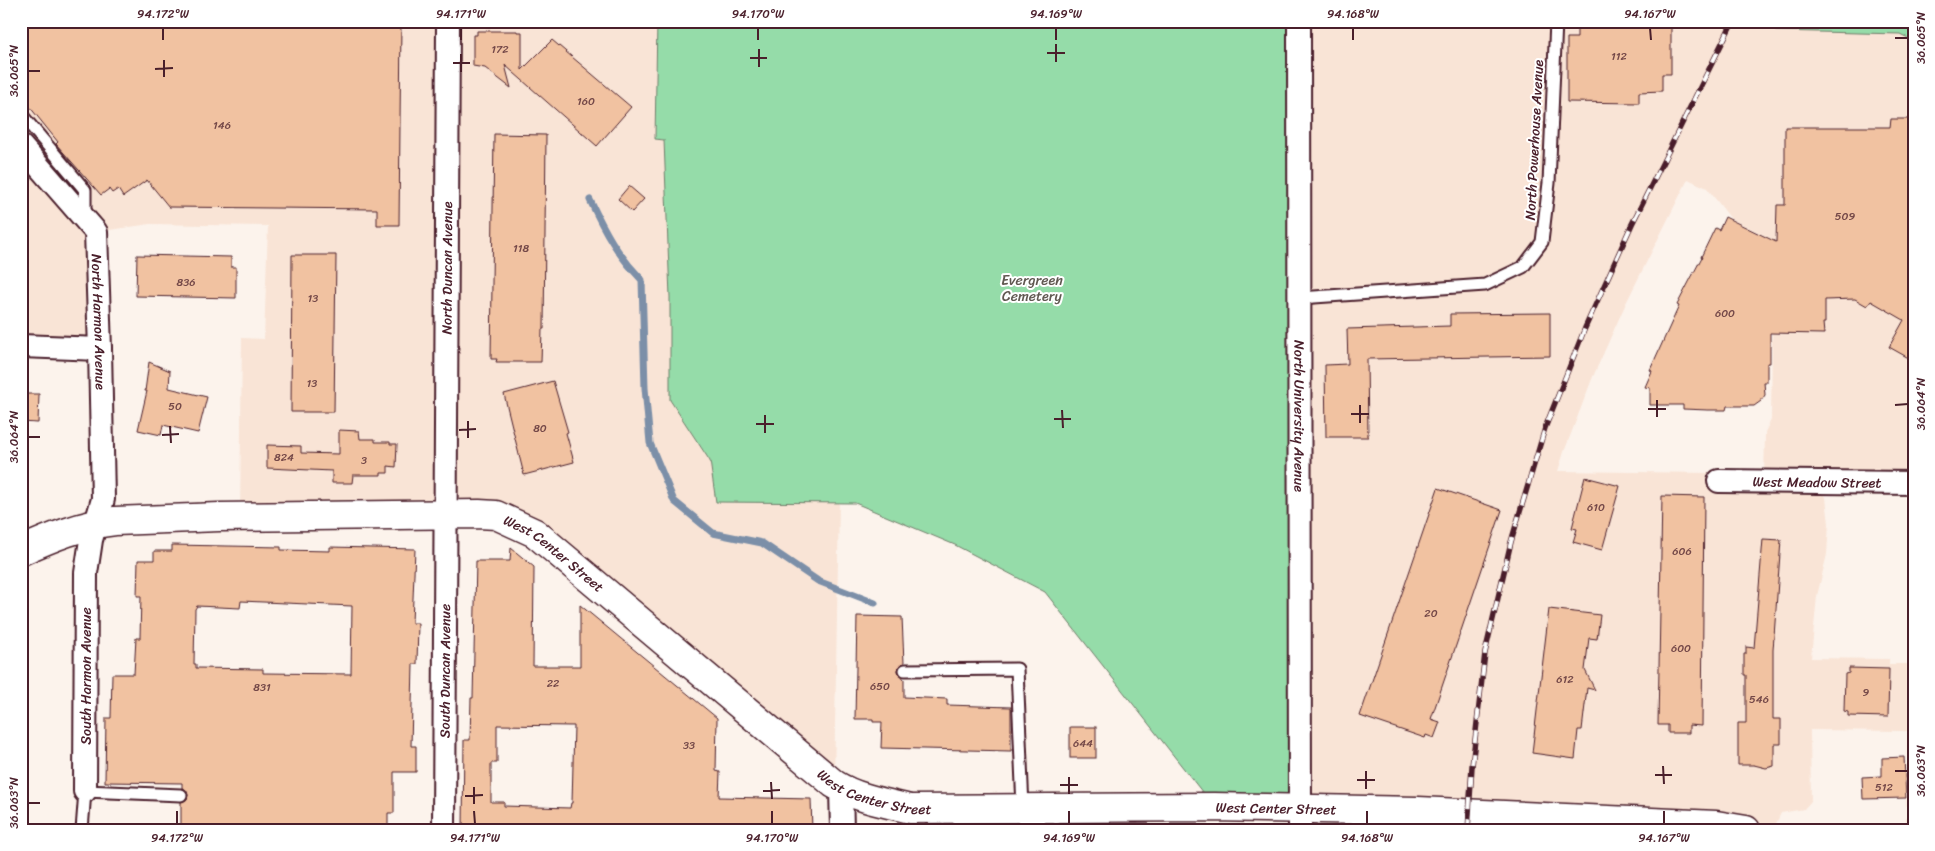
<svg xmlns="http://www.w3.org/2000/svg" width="1935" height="851" viewBox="0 0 1935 851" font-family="Sriracha,sans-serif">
  <rect width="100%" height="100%" fill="#fcf3ec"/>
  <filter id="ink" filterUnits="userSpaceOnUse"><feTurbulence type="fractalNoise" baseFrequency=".02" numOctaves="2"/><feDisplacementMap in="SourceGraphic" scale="10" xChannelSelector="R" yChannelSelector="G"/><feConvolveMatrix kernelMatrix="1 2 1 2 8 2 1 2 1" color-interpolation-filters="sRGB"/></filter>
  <g filter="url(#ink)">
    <!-- built -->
    <g fill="#f9e4d6" fill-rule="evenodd">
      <path d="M21 21H657L655 139 664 140 670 297V400L710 461 716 502 839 503 834 784 496 515 240 517 242 338 264 339 268 226 150 224 96 232 100 349 21 346Z"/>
      <path d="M1299 21H1914V483L1821 482 1826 498 1829 524 1827 554 1817 596 1811 658 1889 659V664H1914V830H1906L1907 731 1810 730 1811 801 1804 809 1781 813 1773 830H1746L1521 817 1520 830H1417L1418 811 1300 810ZM1688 179 1707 188 1731 219 1763 235V260H1773L1771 420 1765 432 1764 481H1719L1711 473 1558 471 1564 452 1592 379 1626 303Z"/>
    </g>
    <!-- green -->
    <g fill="#95dca9" stroke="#707e6a">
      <path d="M657 21H1299L1300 793 1214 807 1045 592 955 545 855 503 716 502 710 461 670 400V297L664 140 655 139Z"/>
      <path d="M1778 21H1914V41L1900 34 1776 31Z"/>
    </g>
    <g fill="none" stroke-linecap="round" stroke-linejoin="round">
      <!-- stream -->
      <path stroke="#7b8fa8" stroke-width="7" d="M590 200C605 232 617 254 642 280L645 388 650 443 674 501 713 533 762 543 818 581 875 603"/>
    </g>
    <!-- building -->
    <g fill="#f1c2a1" stroke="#4a1f2b" fill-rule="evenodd">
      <path d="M21 21H401L399 225H377V209L169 207 147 180 123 197 118 189 112 193 109 189 101 195 56 144 58 142 21 96Z"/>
      <path d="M1577 21H1671V74H1662V91L1639 92V103L1567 102V38H1577Z"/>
      <path d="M477 31H517V32H522V70L552 40 631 107 597 146 505 65 511 88 485 68 473 66V35H477Z"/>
      <path d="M1891 119H1914V361L1889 347 1904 320 1871 301 1867 306 1855 299 1825 300V323H1823L1824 334 1770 333V363H1767V382H1764L1765 395 1761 401 1754 406H1727L1726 410H1708L1683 409V405H1650V388L1645 387 1652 371 1650 370 1679 306 1677 305 1702 257H1701L1715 228 1719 230 1725 217 1776 242 1777 205H1785V127H1890Z"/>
      <path d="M494 134 546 135 544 329H542L541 362H496L497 359H491Z"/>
      <path d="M629 186 644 199 632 212 618 199Z"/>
      <path d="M137 255 231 257V267H236V298L136 296Z"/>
      <path d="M292 255H336L334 412H291Z"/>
      <path d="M1550 313V356L1367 359 1368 437H1326L1325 365 1348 364 1347 329 1450 326V314Z"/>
      <path d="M149 362 170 371 169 388 207 397 198 433 163 425 161 435 138 430 147 391H145Z"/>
      <path d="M553 381 568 432 566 433 574 462 524 475 504 394Z"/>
      <path d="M21 394H39L38 423 21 422Z"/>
      <path d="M339 430 359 431 360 439H375V442H390V444H397L396 467 388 466V473H381V475H353L352 483H332V471L267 468V445L301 446V453L339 454Z"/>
      <path d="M1585 477 1620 486 1602 550 1573 542 1577 529 1572 528Z"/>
      <path d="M1438 488 1502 510 1431 719 1440 722 1434 738 1426 735 1425 738 1360 716Z"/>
      <path d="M1662 496 1704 497 1702 726 1689 725V733H1668V725H1658Z"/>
      <path d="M1763 539 1781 540 1773 650V719H1781V744H1774V766L1766 768 1754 765H1738V723H1746V675H1744V654H1746V647L1754 648Z"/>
      <path d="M172 545 281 547V550L330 551V547L415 549 412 623H418L417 664H413L411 746H416V772H394V813H388V830H181V802L187 799 188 795 185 789 182 788V783L105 782 106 718H111L112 674H134L136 638H140L141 596H137L138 560H154V551H172ZM241 601 352 606 351 674 263 673V669L196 668V664H194L195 609 197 606 240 608Z"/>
      <path d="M511 548 534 567 533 666H580V605L717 718 716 771 720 772 719 797 811 799 812 830H463L464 740H470L471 698H473L476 561H510ZM497 725 574 726 572 803H571L570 808 504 806V802H491V763H497Z"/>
      <path d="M1549 609 1600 615 1597 639 1589 638 1585 670 1595 690 1587 688 1582 730H1578L1575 759 1532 753Z"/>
      <path d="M857 616 902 617 904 663 899 666 898 671 904 679V697L947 699V705L1011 707V751L881 748 882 722H873V719H855Z"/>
      <path d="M1849 668 1889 669 1888 717 1848 716V712L1844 711 1845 674 1849 673Z"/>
      <rect x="1070" y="727" width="26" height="31"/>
      <path d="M1904 757 1906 798 1863 799 1862 777 1882 776V758Z"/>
    </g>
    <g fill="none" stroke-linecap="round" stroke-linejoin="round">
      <!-- lane casing -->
      <g stroke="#4a1f2b" stroke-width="15">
        <g id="lane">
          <path d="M21 114 85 190V216"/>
          <path d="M1300 298 1485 285 1523 267 1542 242 1549 183 1556 21"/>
          <path d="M905 670 1017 669 1023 808"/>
          <path d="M82 830 85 791 181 795"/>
        </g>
      </g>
      <!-- street casing -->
      <g stroke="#4a1f2b" stroke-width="26">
        <g id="street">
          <path id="s1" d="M1299 21 1300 830"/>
          <path id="s2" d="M21 146 96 232 100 349 103 499 91 540 86 573 85 791"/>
          <path d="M21 346 100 349"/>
          <path id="s3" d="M1719 481 1914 483"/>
          <path d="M841 789 842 830"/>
          <path id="s4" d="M444 830 448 21"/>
        </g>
      </g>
      <!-- secondary casing -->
      <g stroke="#4a1f2b" stroke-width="31">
        <g id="secondary">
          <path id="s5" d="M21 551C52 537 81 525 115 521L219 517 479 514 496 515 535 533 834 784C856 798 885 803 911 809L1214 807 1418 811 1716 825 1746 830"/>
        </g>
      </g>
      <!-- lane -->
      <use href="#lane" stroke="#fff" stroke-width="11"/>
      <!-- street -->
      <use href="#street" stroke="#fff" stroke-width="22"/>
      <!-- secondary -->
      <use href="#secondary" stroke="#fff" stroke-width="28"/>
      <!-- rail casing -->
      <g stroke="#4a1f2b" stroke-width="5.5">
        <path id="rail" d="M1468 830 1472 766 1485 653 1511 542 1545 428 1585 328 1632 224 1733 21"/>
      </g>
      <!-- rail -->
      <use href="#rail" stroke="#fff" stroke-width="4" stroke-dasharray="11" stroke-linecap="butt"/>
    </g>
  </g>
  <!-- ticks -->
  <path fill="none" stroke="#4a1f2b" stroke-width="2" d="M163 28V40M461 28V40M758 28V40M1056 28V40M1353 28V40M1650 28 1651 40M1895 38H1908M1056 44V62M759 49V67M1047 53H1065M461 54V72M750 58H767M164 60V77M453 63H470M155 69 173 68M28 71H40M1657 400V417M1360 405V423M1895 405 1908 404M1648 409H1666M1062 410 1063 428M1351 414H1369M765 415V433M1054 419H1071M468 421V438M756 424H774M170 426 171 443M459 430 476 429M162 435 179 434M28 437H40M1663 766 1664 784M1366 771V789M1895 771H1908M1655 775H1672M1069 777V794M1357 780H1375M771 782 772 799M1060 785H1078M474 787V804M763 791 780 790M465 796 483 795M28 803H40M177 811V824M474 811 475 824M772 811V824M1069 811V824M1367 811V824M1664 811V824"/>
  <g text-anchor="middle" stroke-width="4" stroke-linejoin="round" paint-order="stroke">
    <!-- number labels -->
    <g font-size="11" fill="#744848">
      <text x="500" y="53">172</text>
      <text x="1619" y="60">112</text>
      <text x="586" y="105">160</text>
      <text x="222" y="129">146</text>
      <text x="1845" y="220">509</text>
      <text x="521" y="252">118</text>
      <text x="186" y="286">836</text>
      <text x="313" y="302">13</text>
      <text x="1725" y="317">600</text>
      <text x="312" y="387">13</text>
      <text x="175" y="410">50</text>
      <text x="540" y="432">80</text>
      <text x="284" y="461">824</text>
      <text x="364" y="464">3</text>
      <text x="1596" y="511">610</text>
      <text x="1682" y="555">606</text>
      <text x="1431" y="617">20</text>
      <text x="1681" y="652">600</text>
      <text x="1565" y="683">612</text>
      <text x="553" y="687">22</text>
      <text x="880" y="690">650</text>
      <text x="262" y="691">831</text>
      <text x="1866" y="696">9</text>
      <text x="1759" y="703">546</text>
      <text x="1083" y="747">644</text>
      <text x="689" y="749">33</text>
      <text x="1884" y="791">512</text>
    </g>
    <!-- street labels -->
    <g font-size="14" fill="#4a1f2b" stroke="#fff">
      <text transform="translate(1534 140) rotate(-87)" y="5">North Powerhouse Avenue</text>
      <text dy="5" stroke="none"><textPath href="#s4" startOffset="562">North Duncan Avenue</textPath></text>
      <text dy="5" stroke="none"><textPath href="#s2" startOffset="204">North Harmon Avenue</textPath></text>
      <text dy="5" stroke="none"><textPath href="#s1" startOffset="395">North University Avenue</textPath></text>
      <text dy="5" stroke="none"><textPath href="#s3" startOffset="98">West Meadow Street</textPath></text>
      <text dy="5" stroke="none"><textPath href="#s5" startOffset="550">West Center Street</textPath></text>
      <text dy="5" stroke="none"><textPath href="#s4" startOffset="159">South Duncan Avenue</textPath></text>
      <text transform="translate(86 676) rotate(-90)" y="5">South Harmon Avenue</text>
      <text dy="5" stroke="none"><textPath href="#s5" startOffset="955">West Center Street</textPath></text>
      <text dy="5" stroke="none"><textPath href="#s5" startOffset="1360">West Center Street</textPath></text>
    </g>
    <!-- park labels -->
    <g font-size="14" fill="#605851" stroke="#fff">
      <text x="1032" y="285">Evergreen<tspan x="1032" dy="16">Cemetery</tspan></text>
    </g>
  </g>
  <!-- margin -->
  <rect width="1935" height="851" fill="none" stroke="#fff" stroke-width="55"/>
  <rect x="28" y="28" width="1880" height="796" fill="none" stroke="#4a1f2b" stroke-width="2"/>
  <g font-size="12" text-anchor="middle" fill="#4a1f2b">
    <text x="163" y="18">94.172°W</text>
    <text x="461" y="18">94.171°W</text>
    <text x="758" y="18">94.170°W</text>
    <text x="1056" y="18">94.169°W</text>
    <text x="1353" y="18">94.168°W</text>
    <text x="1650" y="18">94.167°W</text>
    <text transform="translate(1921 38) rotate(-90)" y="4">36.065°N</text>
    <text transform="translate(14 71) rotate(-90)" y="4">36.065°N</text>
    <text transform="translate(1921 404) rotate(-90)" y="4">36.064°N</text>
    <text transform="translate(14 437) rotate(-90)" y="4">36.064°N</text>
    <text transform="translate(1921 771) rotate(-90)" y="4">36.063°N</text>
    <text transform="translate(14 803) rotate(-90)" y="4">36.063°N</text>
    <text x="177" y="842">94.172°W</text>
    <text x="475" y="842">94.171°W</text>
    <text x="772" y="842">94.170°W</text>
    <text x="1069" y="842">94.169°W</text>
    <text x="1367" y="842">94.168°W</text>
    <text x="1664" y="842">94.167°W</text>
  </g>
</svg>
